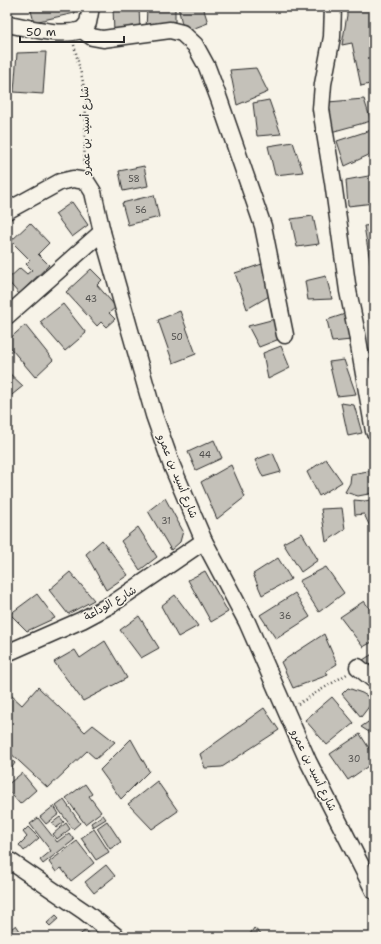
<svg xmlns="http://www.w3.org/2000/svg" width="381" height="944" viewBox="0 0 381 944" font-family="'Shantell Sans','Playpen Sans Arabic',sans-serif">
  <rect width="100%" height="100%" fill="#f7f3e8"/>
  <filter id="ink" filterUnits="userSpaceOnUse"><feTurbulence type="fractalNoise" baseFrequency=".025" numOctaves="2"/><feDisplacementMap in="SourceGraphic" scale="8" xChannelSelector="R" yChannelSelector="G"/><feConvolveMatrix kernelMatrix="1 2 1 2 8 2 1 2 1" color-interpolation-filters="sRGB"/></filter>
  <g filter="url(#ink)">
    <!-- building -->
    <g fill="#c4c1b9" stroke="#2b2b2b">
      <path d="M30 7H74L75 13 34 22Z"/>
      <path d="M113 7H139L140 31 114 33Z"/>
      <path d="M147 7H175V22L146 30Z"/>
      <path d="M178 7H203L208 23 184 32Z"/>
      <path d="M273 7H292L274 11Z"/>
      <path d="M346 7H374V83L361 86 352 43 342 45 347 15Z"/>
      <path d="M46 52 43 94 14 92 17 53Z"/>
      <path d="M256 68 268 92 237 105 230 70Z"/>
      <path d="M364 99 371 121 331 132 328 102Z"/>
      <path d="M269 100 281 134 257 136 253 103Z"/>
      <path d="M371 130 373 153 345 166 337 141Z"/>
      <path d="M293 142 303 172 275 175 268 146Z"/>
      <path d="M144 166 148 186 123 191 119 171Z"/>
      <path d="M374 175V203L348 206 346 180Z"/>
      <path d="M154 195 159 217 128 225 122 203Z"/>
      <path d="M72 202 88 225 72 237 55 214Z"/>
      <path d="M313 216 319 244 297 247 291 219Z"/>
      <path d="M30 223 49 243 38 254 49 265 19 294 7 280 20 268 27 274 32 270 26 264 30 260 11 241Z"/>
      <path d="M374 225V273H372L364 226Z"/>
      <path d="M265 263 271 295 247 309 235 273Z"/>
      <path d="M91 269 102 280 97 285 116 307 109 313 115 319 106 327 101 322 97 326 66 292Z"/>
      <path d="M326 276 332 299 308 300 305 281Z"/>
      <path d="M63 304 86 333 65 351 40 322Z"/>
      <path d="M180 311 196 354 173 363 158 320Z"/>
      <path d="M345 314 351 340 332 342 327 320Z"/>
      <path d="M275 319 282 338 259 347 248 326Z"/>
      <path d="M25 325 53 360 35 377 7 344V341Z"/>
      <path d="M281 346 290 368 268 379 263 353Z"/>
      <path d="M344 360 356 394 337 396 329 362Z"/>
      <path d="M7 371 23 386 7 399Z"/>
      <path d="M341 403 354 405 362 433 348 436Z"/>
      <path d="M214 440 222 458 196 470 188 452Z"/>
      <path d="M273 453 281 472 263 477 255 460Z"/>
      <path d="M326 459 342 482 319 496 307 472Z"/>
      <path d="M231 465 245 497 217 519 201 482Z"/>
      <path d="M374 470V493L358 496 345 492 350 483 351 474Z"/>
      <path d="M165 498 183 531 180 542 171 550 148 511Z"/>
      <path d="M374 499V531H372L364 514 355 515 354 500 365 501Z"/>
      <path d="M342 508 345 529 326 542 321 509Z"/>
      <path d="M138 527 157 557 140 570 121 541Z"/>
      <path d="M302 533 318 560 301 572 283 543Z"/>
      <path d="M102 540 128 575 106 590 86 554Z"/>
      <path d="M278 558 291 579 262 595 253 574Z"/>
      <path d="M326 567 344 593 319 612 299 581Z"/>
      <path d="M205 571 228 612 211 622 188 580Z"/>
      <path d="M70 572 94 600 68 614 49 590Z"/>
      <path d="M295 593 310 617 276 639 260 615Z"/>
      <path d="M37 594 55 618 27 631 10 614Z"/>
      <path d="M175 595 198 626 178 637 161 606Z"/>
      <path d="M364 601 374 615V641L363 647 340 617Z"/>
      <path d="M139 616 159 648 141 658 120 630Z"/>
      <path d="M324 634 337 664 326 671 328 675 293 688 281 662Z"/>
      <path d="M105 641 127 678 83 701 54 662 75 650 80 658Z"/>
      <path d="M374 653V669L363 660Z"/>
      <path d="M38 687 85 732 93 725 115 742 96 759 87 751 48 788 7 750V699L11 695 22 705Z"/>
      <path d="M348 688 362 693 374 700 361 717 342 694Z"/>
      <path d="M332 697 354 723 327 745 305 720Z"/>
      <path d="M264 708 279 730 222 767 205 768 200 754Z"/>
      <path d="M374 718V738L369 732 361 727Z"/>
      <path d="M360 734 374 756V762L348 780 330 754Z"/>
      <path d="M131 739 149 771 121 799 100 770Z"/>
      <path d="M7 756 15 763 8 773 7 772Z"/>
      <path d="M22 773 36 790 20 804 7 789V785Z"/>
      <path d="M157 781 178 811 152 829 128 804Z"/>
      <path d="M85 784 92 794 89 796 101 812 85 824 66 798Z"/>
      <path d="M64 800 80 823 73 829 56 806Z"/>
      <path d="M54 806 59 814 46 824 40 817Z"/>
      <path d="M103 815 106 819 93 827 91 823Z"/>
      <path d="M60 817 64 822 56 828 52 823Z"/>
      <path d="M38 818 57 842 69 833 74 840 43 864 40 860 51 851 30 824Z"/>
      <path d="M107 821 121 842 110 849 97 828Z"/>
      <path d="M66 823 70 829 57 839 53 834Z"/>
      <path d="M28 827 39 838 24 851 19 845 27 837 23 832Z"/>
      <path d="M94 829 109 852 96 860 81 838Z"/>
      <path d="M77 841 94 863 71 881 61 868 56 872 49 862Z"/>
      <path d="M106 865 115 876 94 893 85 882Z"/>
      <path d="M56 915 59 918 50 926 47 923Z"/>
      <path d="M16 925 24 937H7V932Z"/>
      <path d="M254 928 264 937H248Z"/>
      <path d="M86 930 91 937H77Z"/>
    </g>
    <g fill="none" stroke-linecap="round" stroke-linejoin="round">
      <!-- minor casing -->
      <g stroke="#2b2b2b" stroke-width="19">
        <g id="minor">
          <path d="M333 7 332 37 323 84 321 109 333 182 348 291 357 334 374 431"/>
          <path d="M7 24C32 28 58 37 82 30"/>
          <path d="M82 30 92 37 103 39 170 30 182 33 195 45 207 67 219 99 263 226 285 335"/>
          <path d="M82 30 88 23 91 7"/>
          <path d="M7 211 60 182 73 179 86 181 93 192 102 232 154 415 172 466 204 541 247 622 308 761 374 891"/>
          <path d="M7 316 102 232"/>
          <path d="M7 653 82 620 112 604 204 541"/>
          <path d="M358 667 374 680"/>
          <path d="M7 859 85 912 117 937"/>
        </g>
      </g>
      <!-- path -->
      <g stroke="#2b2b2b" stroke-width="2.5" stroke-dasharray="1 3" stroke-linecap="butt">
        <path d="M74 45 83 82 86 102 84 167"/>
        <path d="M298 704 347 674"/>
      </g>
      <!-- minor -->
      <use href="#minor" stroke="#f7f3e8" stroke-width="16"/>
    </g>
  </g>
  <g text-anchor="middle" stroke-width="3" stroke-linejoin="round" paint-order="stroke">
    <!-- number labels -->
    <g font-size="9" fill="#51504e">
      <text x="134" y="182">58</text>
      <text x="141" y="213">56</text>
      <text x="91" y="302">43</text>
      <text x="177" y="340">50</text>
      <text x="205" y="458">44</text>
      <text x="166" y="524">31</text>
      <text x="285" y="619">36</text>
      <text x="354" y="762">30</text>
    </g>
    <!-- street labels -->
    <g font-size="11" fill="#2b2b2b" stroke="#f7f3e8">
      <text transform="translate(85 131) rotate(-91)" y="4">شارع أسيد بن عمرو</text>
      <text transform="translate(178 476) rotate(68)" y="4">شارع أسيد بن عمرو</text>
      <text transform="translate(110 603) rotate(-30)" y="4">شارع الوداعة</text>
      <text transform="translate(314 770) rotate(64)" y="4">شارع أسيد بن عمرو</text>
    </g>
  </g>
  <!-- margin -->
  <rect width="381" height="944" fill="none" stroke="#f7f3e8" stroke-width="24"/>
  <rect x="12" y="12" width="357" height="920" fill="none" stroke="#2b2b2b" stroke-width="1.5" filter="url(#ink)"/>
  <!-- scale -->
  <path d="M20 36v6h104v-6" fill="none" stroke="#2b2b2b" stroke-width="2"/>
  <text x="26" y="36" font-size="12" fill="#2b2b2b" stroke="#f7f3e8" stroke-width="3" paint-order="stroke">50 m</text>
</svg>
